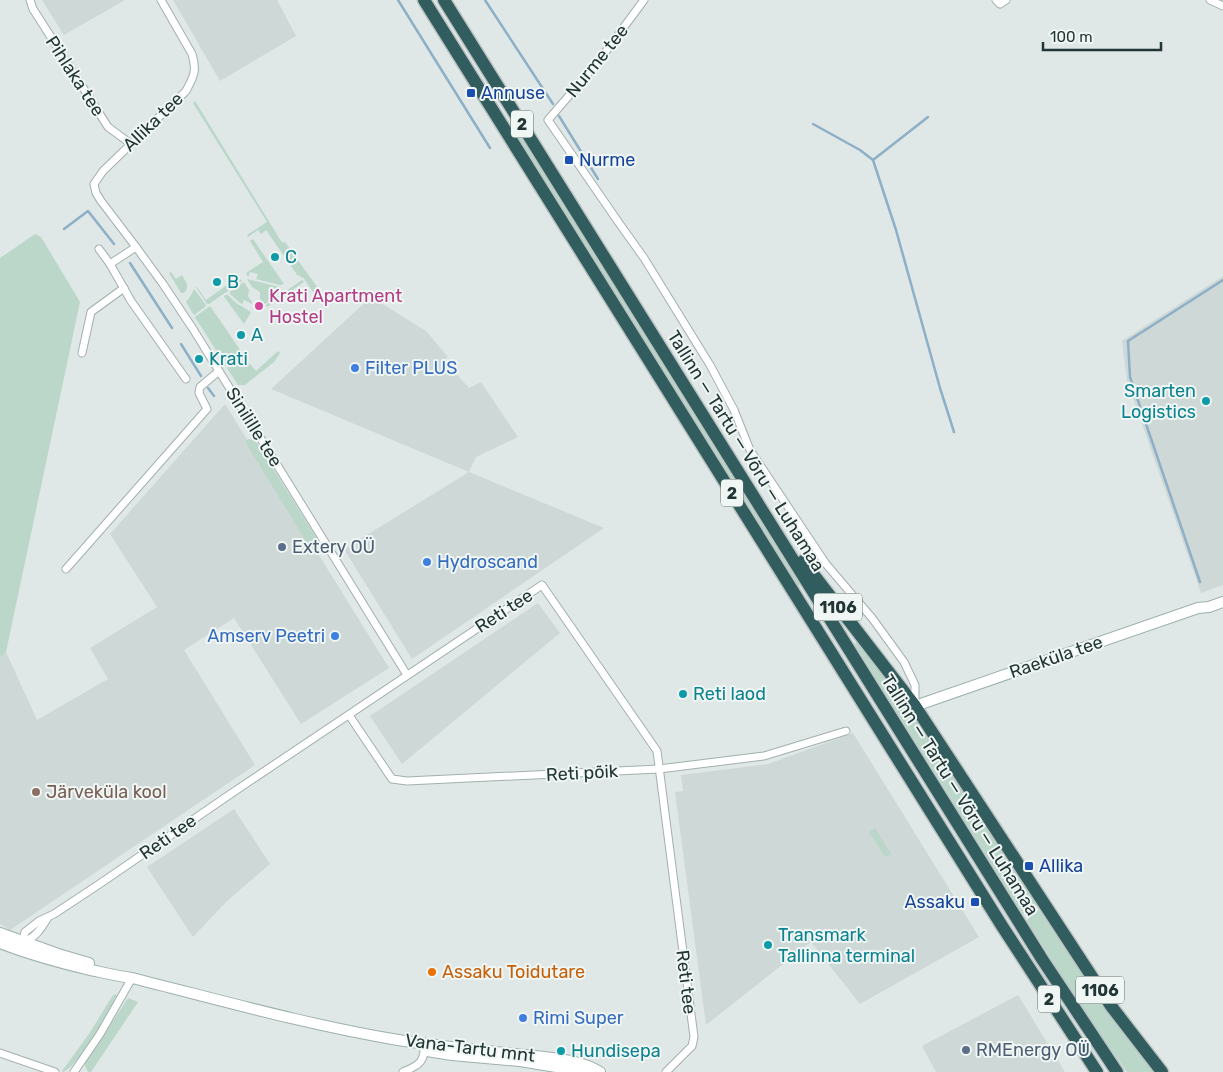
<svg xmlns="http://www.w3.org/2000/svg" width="1223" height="1072" viewBox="0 0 1223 1072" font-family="Rubik,sans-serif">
  <rect width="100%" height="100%" fill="#dfe8e7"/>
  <!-- built -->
  <g fill="#ced8d6">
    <path d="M42 0H125L64 35Z"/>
    <path d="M173 0H277L296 36 220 81Z"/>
    <path d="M1223 276V585L1201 593 1127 381 1122 341Z"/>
    <path d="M371 297 426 331 448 357 444 360 469 388 481 382 518 437 476 457 469 472 604 528 412 659 344 549 469 472 271 389Z"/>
    <path d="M225 404 389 668 301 724 234 618 184 650 255 765 10 930 0 924V658L6 652 37 720 108 679 90 648 157 607 110 534Z"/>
    <path d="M538 603 560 633 402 764 370 716Z"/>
    <path d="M853 733 979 937 860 1004 811 942 706 1025 675 792 683 791 681 775 768 764Z"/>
    <path d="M234 809 270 864 227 901 193 937 147 867Z"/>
    <path d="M1018 995 1065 1072H936L922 1046Z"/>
  </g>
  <!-- green -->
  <g fill="#bad7c9">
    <path d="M195 101 281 241 283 243 285 242 320 291 315 295 303 277 302 278 299 275 298 276 266 230 261 234 258 230 248 237 247 235 267 222 193 103Z"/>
    <path d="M510 119 799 583 800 590 510 125Z"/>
    <path d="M35 234 41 237 80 302 6 652 0 658V258Z"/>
    <path d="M253 239 284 284 280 285 256 279 258 274 250 272 248 277 246 273 263 262 250 241Z"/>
    <path d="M171 272 176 279 182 275 187 284V289L184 293H181L169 273Z"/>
    <path d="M238 277 242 281 209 304H207L196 287H197L206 300Z"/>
    <path d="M247 279 280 287 282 290 281 292 264 305 260 299V292L252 287Z"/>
    <path d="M302 280 304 282 267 307 266 305Z"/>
    <path d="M244 282 249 290 248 296 252 302V304L244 300 242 304 240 303 230 294V292Z"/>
    <path d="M194 289 206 305 205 307 194 315 186 302 190 297Z"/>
    <path d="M226 295H228L236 303 251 312 244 324 225 298 224 296Z"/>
    <path d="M210 306 243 354 226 366 195 317Z"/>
    <path d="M278 351 280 353 274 362 245 385H238L227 368 243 356 256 371Z"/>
    <path d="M249 439 254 440 257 443 321 545 320 553 318 551 317 552 318 555 314 554 247 445 246 441Z"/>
    <path d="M856 642H859L893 684 952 771 1037 905 1023 914 855 645Z"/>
    <path d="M875 828 891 854 885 857 869 832Z"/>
    <path d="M1039 910 1133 1045 1155 1072H1127L1083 1009 1027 921 1032 913Z"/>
    <path d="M117 994C109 1012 80 1065 63 1072L62 1071 89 1034 113 995Z"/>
    <path d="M128 998 138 1002 91 1072H88L85 1066V1063Z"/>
  </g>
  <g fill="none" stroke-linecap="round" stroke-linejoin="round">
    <!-- stream -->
    <g stroke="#8db0c7" stroke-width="2.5">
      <path d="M398 0 490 148"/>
      <path d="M485 0 553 104"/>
      <path d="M559 116 598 179"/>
      <path d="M813 124 860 150 873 160 896 230 940 388 954 432"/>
      <path d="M873 160 928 117"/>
      <path d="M64 229 88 211 114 244"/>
      <path d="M130 263 172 328"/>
      <path d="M181 344 201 376"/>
      <path d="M208 388 214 396"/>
      <path d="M1200 582 1130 377 1128 341 1223 280"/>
    </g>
    <!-- street casing -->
    <g stroke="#a3afae" stroke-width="9">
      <g id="street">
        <path d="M30 0 33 9 49 34 108 127 131 144"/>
        <path d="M161 0 192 54C197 71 194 76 186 91L103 171 94 184 96 193 101 201 136 247 163 284 193 329 407 675"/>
        <path d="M644 0 598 62 548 120 619 223 644 258 710 365 734 410 750 450 826 564 872 618 904 662 915 685V703"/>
        <path d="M996 0 1000 4 1006 0"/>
        <path d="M1210 0 1223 6"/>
        <path d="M99 249 110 264 136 247"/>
        <path d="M110 264 131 301 186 379"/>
        <path d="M82 353 91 312 124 288"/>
        <path d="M66 569 207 409 199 393 200 387 219 371"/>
        <path d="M349 715 392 779 407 781 659 769 764 756 846 731"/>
        <path d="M23 942C35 938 41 929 47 919"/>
        <path d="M22 943 25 932 39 921 54 914 98 885 232 793 542 585 657 751 694 1037 692 1046 666 1072"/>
        <path d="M0 1053 55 1072"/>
        <path d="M74 1072 100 1034 132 978"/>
        <path d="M403 1072C414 1067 424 1064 424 1050"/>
      </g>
    </g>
    <!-- secondary casing -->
    <g stroke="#9db0ad" stroke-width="12">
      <g id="secondary">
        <path d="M915 706 1198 608 1209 607 1223 602"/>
        <path d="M0 933 58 954 89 963"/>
        <path d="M0 943C28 954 57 962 86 969 101 972 116 976 132 978 220 1000 308 1025 398 1040 437 1046 476 1050 515 1054 540 1057 579 1058 600 1072"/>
        <path d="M427 1051 452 1055 520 1061 586 1072"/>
      </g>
    </g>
    <!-- highway casing -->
    <g stroke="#bdc3c3" stroke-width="15">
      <g id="highway">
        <path d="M424 0 1002 926 1097 1072"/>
        <path d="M444 0 1042 959 1117 1072"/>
        <path d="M803 561 915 706 1111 1006 1162 1072"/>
      </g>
    </g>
    <!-- street -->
    <use href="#street" stroke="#fff" stroke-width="7"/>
    <!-- secondary -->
    <use href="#secondary" stroke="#fff" stroke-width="10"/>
    <!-- highway -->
    <use href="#highway" stroke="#325d5f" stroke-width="12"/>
  </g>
  <!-- markers -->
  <g fill="#1a4fb4" stroke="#eff6f4" stroke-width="2">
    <rect x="466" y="88" width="10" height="10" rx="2.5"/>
    <rect x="564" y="155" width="10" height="10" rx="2.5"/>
    <rect x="1024" y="861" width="10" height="10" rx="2.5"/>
    <rect x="970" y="897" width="10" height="10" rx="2.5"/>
  </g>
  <g fill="#0f9aa8" stroke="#eff6f4" stroke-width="2">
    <circle cx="275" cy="257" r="5"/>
    <circle cx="217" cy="282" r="5"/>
    <circle cx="241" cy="335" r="5"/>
    <circle cx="199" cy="359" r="5"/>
    <circle cx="1206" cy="401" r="5"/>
    <circle cx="683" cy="694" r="5"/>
    <circle cx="768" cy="945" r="5"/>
    <circle cx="561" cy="1051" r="5"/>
  </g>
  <circle fill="#d1479c" stroke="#eff6f4" stroke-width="2" cx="259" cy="306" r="5"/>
  <g fill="#3f7fe0" stroke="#eff6f4" stroke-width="2">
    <circle cx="355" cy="368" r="5"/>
    <circle cx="427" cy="562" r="5"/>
    <circle cx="335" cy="636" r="5"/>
    <circle cx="523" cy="1018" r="5"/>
  </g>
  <g fill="#5c6f8a" stroke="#eff6f4" stroke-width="2">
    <circle cx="282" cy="547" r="5"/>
    <circle cx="966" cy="1050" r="5"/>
  </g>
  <circle fill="#8d6e63" stroke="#eff6f4" stroke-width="2" cx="36" cy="792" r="5"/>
  <circle fill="#e8710a" stroke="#eff6f4" stroke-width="2" cx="432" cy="972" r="5"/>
  <g text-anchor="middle" stroke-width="4" stroke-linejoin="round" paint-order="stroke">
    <!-- shield labels -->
    <g fill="#eff6f4" stroke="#60706f" stroke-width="1">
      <rect x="511" y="110.5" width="22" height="27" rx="4"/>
      <rect x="721" y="479.5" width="22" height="27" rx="4"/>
      <rect x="814" y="593.5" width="48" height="27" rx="4"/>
      <rect x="1076" y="976.5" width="48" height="27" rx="4"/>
      <rect x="1038" y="985.5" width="22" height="27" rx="4"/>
    </g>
    <g font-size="16" font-weight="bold" fill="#223636">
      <text x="522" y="130">2</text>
      <text x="732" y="499">2</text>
      <text x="838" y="613">1106</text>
      <text x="1100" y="996">1106</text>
      <text x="1049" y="1005">2</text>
    </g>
    <!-- street labels -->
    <g font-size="18" fill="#223636" stroke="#eff6f4">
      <text transform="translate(597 61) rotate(-51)" y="6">Nurme tee</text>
      <text transform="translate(75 76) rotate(57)" y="6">Pihlaka tee</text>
      <text transform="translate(153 122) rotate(-44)" y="6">Allika tee</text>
      <text transform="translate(254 427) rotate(58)" y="6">Sinilille tee</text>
      <text transform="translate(746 451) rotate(58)" y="6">Tallinn — Tartu — Võru — Luhamaa</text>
      <text transform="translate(504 611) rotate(-33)" y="6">Reti tee</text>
      <text transform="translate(1056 657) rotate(-19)" y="6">Raeküla tee</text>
      <text transform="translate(582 773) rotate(-3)" y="6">Reti põik</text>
      <text transform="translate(960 795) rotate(58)" y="6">Tallinn — Tartu — Võru — Luhamaa</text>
      <text transform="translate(168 837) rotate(-35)" y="6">Reti tee</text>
      <text transform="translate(686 982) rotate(83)" y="6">Reti tee</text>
      <text transform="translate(470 1048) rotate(7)" y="6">Vana-Tartu mnt</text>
    </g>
    <!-- transit labels -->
    <g font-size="18" fill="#164399" stroke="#eff6f4" text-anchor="start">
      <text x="481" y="99">Annuse</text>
      <text x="579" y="166">Nurme</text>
      <text x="1039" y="872">Allika</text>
      <text x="965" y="908" text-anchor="end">Assaku</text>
    </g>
    <!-- culture labels -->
    <g font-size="18" fill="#0d838f" stroke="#eff6f4" text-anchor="start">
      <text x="285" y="263">C</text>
      <text x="227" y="288">B</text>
      <text x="251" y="341">A</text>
      <text x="209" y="365">Krati</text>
      <text x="1196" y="397" text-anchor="end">Smarten<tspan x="1196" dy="21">Logistics</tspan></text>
      <text x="693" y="700">Reti laod</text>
      <text x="778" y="941">Transmark<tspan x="778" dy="21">Tallinna terminal</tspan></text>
      <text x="571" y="1057">Hundisepa</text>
    </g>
    <!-- hotel labels -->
    <g font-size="18" fill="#b23c85" stroke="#eff6f4" text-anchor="start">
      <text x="269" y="302">Krati Apartment<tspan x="269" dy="21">Hostel</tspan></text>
    </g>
    <!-- shop labels -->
    <g font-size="18" fill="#366cbe" stroke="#eff6f4" text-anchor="start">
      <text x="365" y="374">Filter PLUS</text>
      <text x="437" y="568">Hydroscand</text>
      <text x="325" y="642" text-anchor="end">Amserv Peetri</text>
      <text x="533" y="1024">Rimi Super</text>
    </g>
    <!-- service labels -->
    <g font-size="18" fill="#4e5e75" stroke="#eff6f4" text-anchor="start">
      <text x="292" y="553">Extery OÜ</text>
      <text x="976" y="1056">RMEnergy OÜ</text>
    </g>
    <!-- education labels -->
    <g font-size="18" fill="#785e54" stroke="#eff6f4" text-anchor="start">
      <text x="46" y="798">Järveküla kool</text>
    </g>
    <!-- food labels -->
    <g font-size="18" fill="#c56008" stroke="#eff6f4" text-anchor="start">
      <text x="442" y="978">Assaku Toidutare</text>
    </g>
  </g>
  <!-- scale -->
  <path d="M1043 42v8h118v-8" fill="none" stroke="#223636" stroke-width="2.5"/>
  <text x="1050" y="42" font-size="15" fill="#223636" stroke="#eff6f4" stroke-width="4" paint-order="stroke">100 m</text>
</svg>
